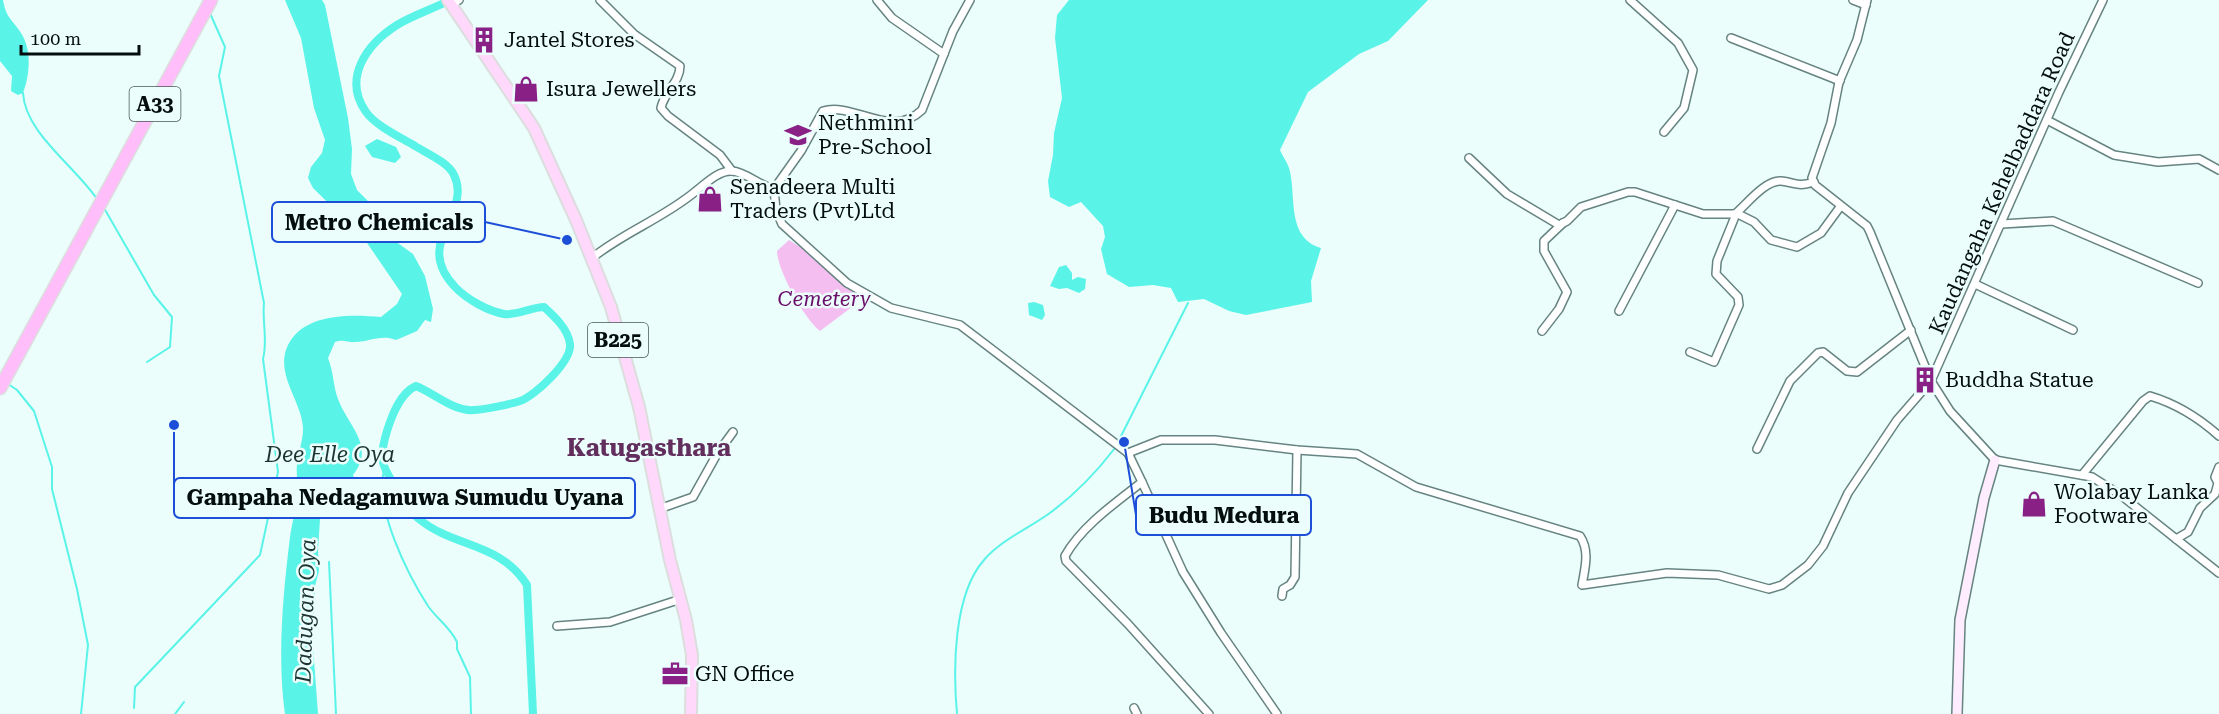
<svg xmlns="http://www.w3.org/2000/svg" width="2219" height="714" viewBox="0 0 2219 714" font-family="'Roboto Serif',serif">
  <rect width="100%" height="100%" fill="#ebfefc"/>
  <!-- green -->
  <path fill="#f5bef0" d="M789 240 800 247 859 297 856 304 820 331C805 320 777 270 777 251Z"/>
  <!-- water -->
  <g fill="#59f3e8">
    <path d="M0 0H3C6 18 12 19 21 33 32 50 30 75 23 93L18 95 11 91 12 76 0 61Z"/>
    <path d="M285 0H322L325 5 348 118 352 149 351 174 357 190 367 200 395 241 413 254 425 276 433 309 431 322 425 320 417 331 396 340C381 334 369 342 355 342 346 343 346 339 335 342L328 358C334 373 333 386 338 399 348 426 376 446 353 475L357 486C347 506 343 516 320 519L318 551 319 571 315 586 313 646 318 714H285C277 657 283 594 290 537 292 522 297 507 297 492 298 483 296 474 297 465 298 453 303 441 303 429 303 404 277 377 286 350 299 313 349 314 381 317L397 304 402 294 363 237 313 188 308 178 311 167 322 153 325 140 314 108 301 38Z"/>
    <path d="M1069 0H1428L1388 41 1359 54 1308 92 1280 150C1283 157 1289 165 1290 172 1296 198 1287 238 1321 248L1311 281 1312 302 1246 315 1229 311 1204 299 1178 302 1171 288 1153 285 1129 287 1107 274 1101 249 1105 237 1103 226 1081 202 1069 207 1050 197 1048 181 1053 155 1054 133 1062 98 1055 38 1057 15Z"/>
    <path d="M377 139 396 147 401 157 395 163 372 157 365 146Z"/>
    <path d="M1066 265 1072 273V280L1078 277 1086 279 1085 289 1079 293 1067 288 1059 289 1050 286 1059 267Z"/>
    <path d="M1034 302 1043 305 1045 315 1042 320 1029 315 1028 303Z"/>
  </g>
  <g fill="none" stroke-linecap="round" stroke-linejoin="round">
    <!-- stream -->
    <g stroke="#59f3e8" stroke-width="2">
      <path d="M23 93C25 133 75 166 97 199"/>
      <path d="M104 208 154 295 172 317 170 347 147 362"/>
      <path d="M8 384 17 390 34 411 52 467V489L77 589 88 645 81 714"/>
      <path d="M384 470C374 508 408 575 428 606 437 619 450 627 457 642V649L470 677 471 714"/>
      <path d="M329 562 336 714"/>
      <path d="M134 708 135 687 260 555 278 472 263 359C268 340 262 322 264 303L219 76 225 47 209 11"/>
      <path d="M175 714 184 702"/>
      <path d="M957 714C953 670 953 595 984 560 1000 541 1027 529 1047 515 1074 496 1095 474 1115 448L1188 303"/>
    </g>
    <!-- canal -->
    <path stroke="#59f3e8" stroke-width="8" d="M450 0C433 9 413 15 397 25 367 44 342 78 366 112 376 126 400 137 415 146 426 153 448 162 454 175 473 214 411 242 456 288 468 300 488 311 504 314 515 316 532 307 544 307 555 317 568 329 570 344 572 361 535 396 520 401 511 404 483 410 474 410 454 412 434 393 416 386 400 393 392 415 387 431 379 458 380 463 395 486 402 497 409 511 419 519 454 548 500 542 527 585L533 714"/>
    <!-- street casing -->
    <g stroke="#668481" stroke-width="10">
      <g id="street">
        <path d="M600 0 634 34 680 66C680 82 664 92 661 108L668 116 720 155 732 171"/>
        <path d="M877 0 892 18 944 54"/>
        <path d="M1630 0 1678 43 1693 70 1684 108 1664 132"/>
        <path d="M1853 0 1866 5"/>
        <path d="M1867 0 1857 40 1839 82 1831 123 1812 178 1815 185 1867 226 1870 232 1931 381 1950 411 1995 460 2092 477 2122 496 2219 573"/>
        <path d="M451 5 459 0"/>
        <path d="M1731 38 1840 81"/>
        <path d="M2047 120 2114 155 2158 162 2199 159 2219 170"/>
        <path d="M1469 158 1507 194 1559 225 1567 221 1581 207 1628 192H1635L1703 214H1738L1754 222 1771 240 1797 247 1821 233 1840 207"/>
        <path d="M774 189 776 210 782 224 847 283 891 308 960 325 1128 453 1142 482C1115 503 1081 527 1065 556L1066 561 1128 624 1209 714"/>
        <path d="M774 189 801 151 823 111C855 102 891 140 922 110L953 31 970 0"/>
        <path d="M1735 214C1747 204 1765 180 1781 181 1797 183 1797 187 1814 182"/>
        <path d="M2002 224 2053 221 2198 283"/>
        <path d="M592 258C624 232 664 218 696 191 705 184 719 170 732 171 746 172 760 186 774 189"/>
        <path d="M1975 284 2073 330"/>
        <path d="M1619 311 1675 205"/>
        <path d="M1542 331 1559 309 1567 292 1544 251V241L1563 223"/>
        <path d="M1690 352 1714 362 1739 305 1738 297 1716 274 1717 261 1736 214"/>
        <path d="M1757 449 1790 381 1818 353 1823 352 1847 371 1857 372 1911 330"/>
        <path d="M1128 453 1161 440H1215L1297 450 1357 454 1416 487 1580 536C1590 551 1585 568 1582 585L1667 573 1718 575 1769 589 1782 585 1808 565 1823 546 1848 493 1897 420 1931 381 2059 92 2103 0"/>
        <path d="M2082 475 2143 401 2150 396C2177 404 2199 418 2219 436"/>
        <path d="M1142 482 1183 572 1221 633 1277 714"/>
        <path d="M659 509 693 497 717 454 733 432"/>
        <path d="M2176 539 2188 532 2200 508 2215 494 2218 483 2215 477 2219 467"/>
        <path d="M1282 596 1283 589 1290 585 1295 577 1297 450"/>
        <path d="M557 626 610 622 681 599"/>
        <path d="M1134 708 1137 714"/>
      </g>
    </g>
    <!-- secondary casing -->
    <g stroke="#668481" stroke-width="12">
      <path id="secondary" d="M1957 714 1960 620 1984 498 1995 460"/>
    </g>
    <!-- primary casing -->
    <g stroke="#dcdddd" stroke-width="14">
      <path id="primary" d="M448 0 534 128 576 220 611 307 639 407 670 560 686 620 692 655 691 714"/>
    </g>
    <!-- highway casing -->
    <g stroke="#dcdddd" stroke-width="15">
      <path id="highway" d="M0 388 211 0"/>
    </g>
    <!-- street -->
    <use href="#street" stroke="#fff" stroke-width="7"/>
    <!-- secondary -->
    <use href="#secondary" stroke="#ffecfe" stroke-width="9"/>
    <!-- primary -->
    <use href="#primary" stroke="#ffd8fc" stroke-width="10"/>
    <!-- highway -->
    <use href="#highway" stroke="#ffbefa" stroke-width="12"/>
  </g>
  <!-- icons -->
  <defs>
    <g id="building-bare" transform="scale(2.07)"><path d="M-4-6H4V6H1V3H-1V6H-4ZM-2.5-4.3h1.7v1.8h-1.7ZM.8-4.3h1.7v1.8H.8ZM-2.5-1h1.7V.8h-1.7ZM.8-1h1.7V.8H.8Z" fill="#882086" stroke="#ebfefc" stroke-width="2.5" paint-order="stroke"/></g>
    <g id="shop-bare" transform="scale(2.07)"><path d="M-5-2.5h2.3a2.7 3.5 0 0 1 5.4 0H5L5.5 6h-11ZM-1.5-2.5h3a1.5 2.3 0 0 0-3 0Z" fill="#882086" stroke="#ebfefc" stroke-width="2.5" paint-order="stroke"/></g>
    <g id="school-bare" transform="scale(2.07)"><path d="M0-5L7-2L0 1L-7-2ZM-4 1L0 2.5L4 1V4Q0 6-4 4Z" fill="#882086" stroke="#ebfefc" stroke-width="2.5" paint-order="stroke"/></g>
    <g id="office-bare" transform="scale(2.07)"><path d="M-6-3h4V-5.5h4V-3h4V5H-6ZM-1-4.5V-3h2v-1.5ZM-6 0V1H6V0Z" fill="#882086" stroke="#ebfefc" stroke-width="2.5" paint-order="stroke"/></g>
  </defs>
  <g fill-rule="evenodd">
    <use href="#building-bare" x="484" y="40"/>
    <use href="#shop-bare" x="526" y="89"/>
    <use href="#school-bare" x="798" y="135"/>
    <use href="#shop-bare" x="710" y="199"/>
    <use href="#building-bare" x="1925" y="380"/>
    <use href="#shop-bare" x="2034" y="504"/>
    <use href="#office-bare" x="675" y="674"/>
  </g>
  <g text-anchor="middle" stroke-width="5" stroke-linejoin="round" paint-order="stroke">
    <!-- shield labels -->
    <g fill="#ebfefc" stroke="#495655" stroke-width="1.5">
      <rect x="129.5" y="87" width="51" height="34" rx="4.5"/>
      <rect x="588" y="323" width="60" height="34" rx="4.5"/>
    </g>
    <g font-size="20" font-weight="bold" fill="#040e0d">
      <text x="155" y="111">A33</text>
      <text x="618" y="347">B225</text>
    </g>
    <!-- poi labels -->
    <g font-size="21" fill="#040e0d" stroke="#ebfefc" text-anchor="start">
      <text x="504" y="47">Jantel Stores</text>
      <text x="546" y="96">Isura Jewellers</text>
      <text x="818" y="130">Nethmini<tspan x="818" dy="24">Pre-School</tspan></text>
      <text x="730" y="194">Senadeera Multi<tspan x="730" dy="24">Traders (Pvt)Ltd</tspan></text>
      <text x="1945" y="387">Buddha Statue</text>
      <text x="2054" y="499">Wolabay Lanka<tspan x="2054" dy="24">Footware</tspan></text>
      <text x="695" y="681">GN Office</text>
    </g>
    <!-- street labels -->
    <g font-size="21" fill="#040e0d" stroke="#ebfefc">
      <text transform="translate(2002 183) rotate(-66)" y="7">Kaudangaha Kehelbaddara Road</text>
    </g>
    <!-- park labels -->
    <g font-size="21" font-style="italic" fill="#6b0e69" stroke="#ebfefc">
      <text x="824" y="306">Cemetery</text>
    </g>
    <!-- water labels -->
    <g font-size="22" font-style="italic" fill="#1c3533" stroke="#ebfefc">
      <text x="330" y="462">Dee Elle Oya</text>
      <text transform="translate(305 611) rotate(-88)" y="8">Dadugan Oya</text>
    </g>
    <!-- quarter labels -->
    <g font-size="24" font-weight="bold" fill="#612e5e" stroke="#ebfefc">
      <text x="649" y="456">Katugasthara</text>
    </g>
  </g>
  <!-- callouts -->
  <path fill="none" stroke="#1d4ed8" stroke-width="2" d="M567 240L485 222M174 425L174 498M1124 442L1136 515"/>
  <g fill="#1d4ed8" stroke="#ebfefc" stroke-width="2">
    <circle cx="567" cy="240" r="6"/>
    <circle cx="174" cy="425" r="6"/>
    <circle cx="1124" cy="442" r="6"/>
  </g>
  <g fill="#ebfefc" stroke="#1d4ed8" stroke-width="2">
    <rect x="272" y="202" width="213" height="40" rx="6"/>
    <rect x="174" y="478" width="461" height="40" rx="6"/>
    <rect x="1136" y="495" width="175" height="40" rx="6"/>
  </g>
  <g font-size="22" text-anchor="middle" font-weight="bold" fill="#040e0d">
    <text x="379" y="230">Metro Chemicals</text>
    <text x="405" y="505">Gampaha Nedagamuwa Sumudu Uyana</text>
    <text x="1224" y="523">Budu Medura</text>
  </g>
  <!-- scale -->
  <path d="M21 45v9h118v-9" fill="none" stroke="#040e0d" stroke-width="3"/>
  <text x="30" y="45" font-size="18" fill="#040e0d" stroke="#ebfefc" stroke-width="4.5" paint-order="stroke">100 m</text>
</svg>
